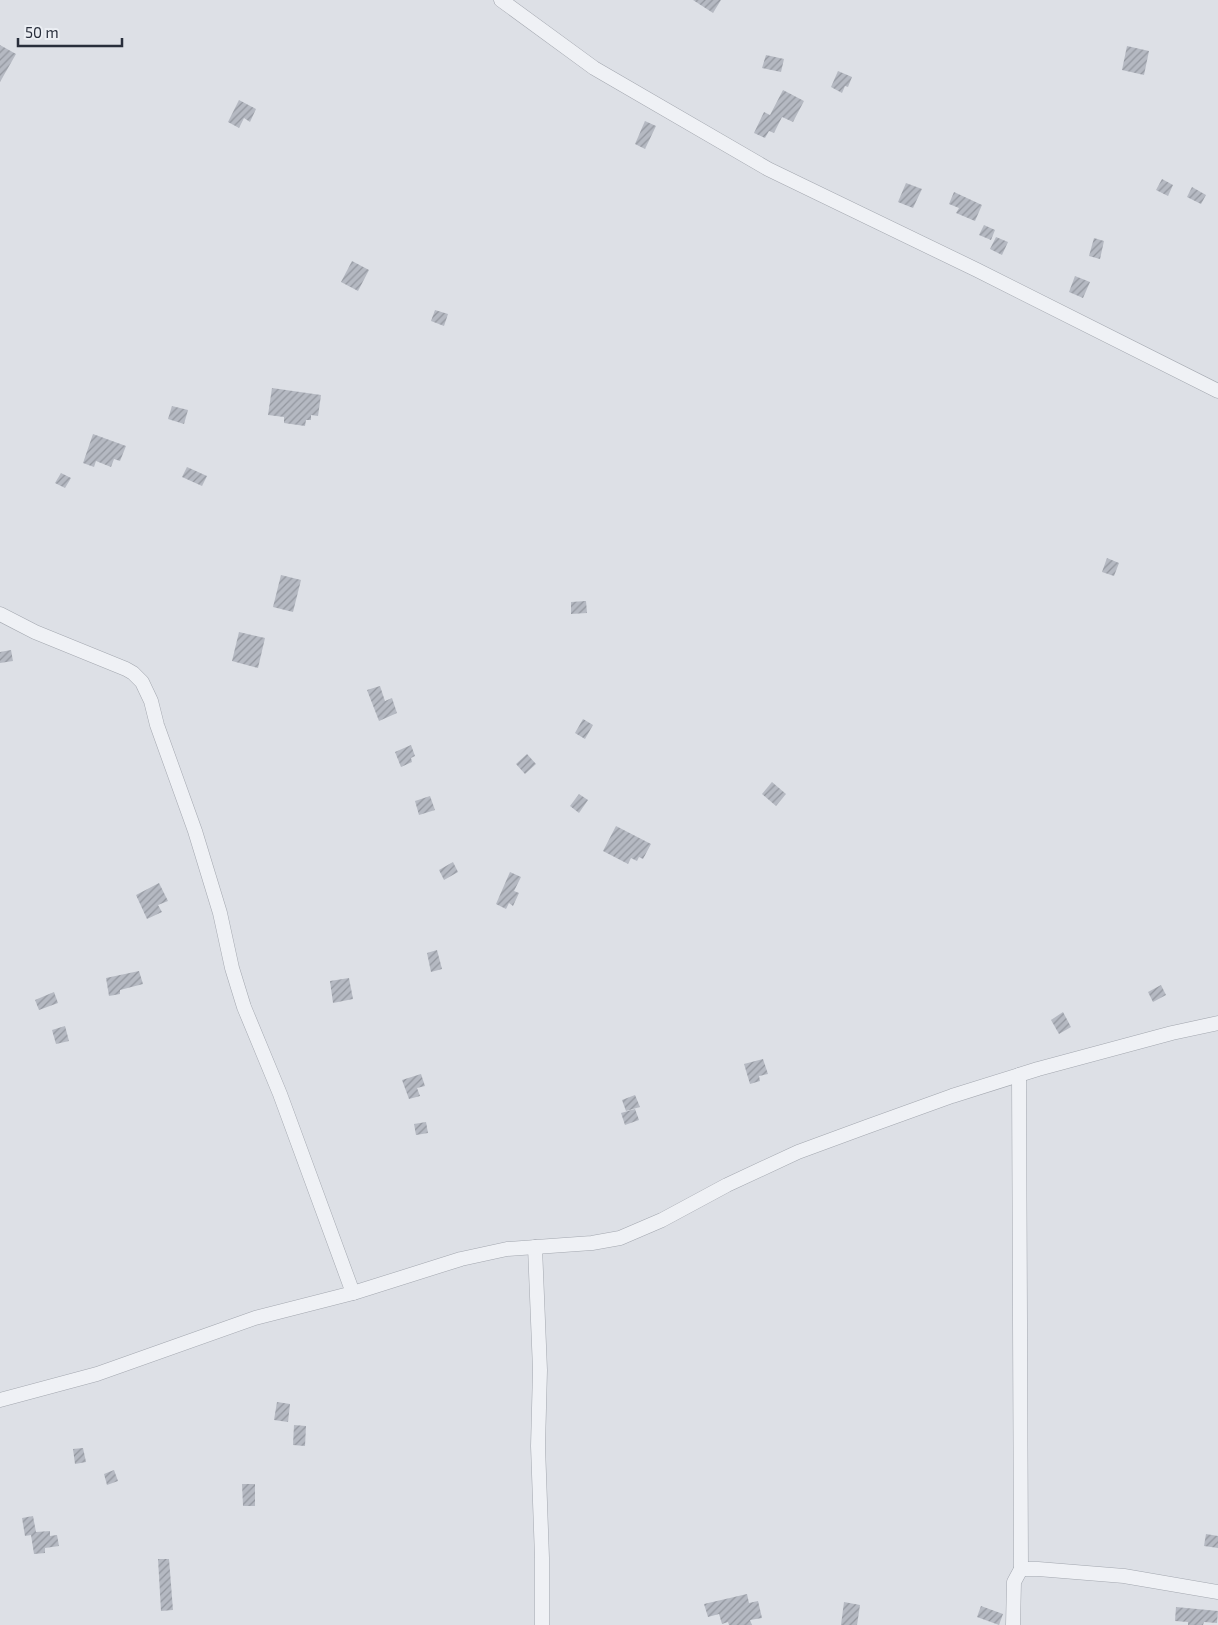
<svg xmlns="http://www.w3.org/2000/svg" width="1218" height="1625" viewBox="0 0 1218 1625" font-family="'Exo 2',sans-serif">
  <defs>
    <pattern id="building-hatch" width="6" height="6" patternUnits="userSpaceOnUse" patternTransform="scale(1.25)"><rect width="6" height="6" fill="#b5b9c2"/><path d="M-1 1l2-2M0 6l6-6M5 7l2-2" fill="none" stroke="#93979f"/></pattern>
  </defs>
  <rect width="100%" height="100%" fill="#dde0e6"/>
  <!-- building -->
  <g fill="url(#building-hatch)">
    <path d="M693 0H721L713 13Z"/>
    <path d="M0 45 16 54 0 82Z"/>
    <path d="M1127 46 1149 51 1144 75 1122 70Z"/>
    <path d="M766 55 784 59 781 72 762 68Z"/>
    <path d="M838 71 852 77 848 87 845 86 842 93 831 87Z"/>
    <path d="M783 90 804 101 793 122 782 117 774 133 769 131 765 138 754 133 764 112 770 115Z"/>
    <path d="M239 100 256 109 250 122 244 118 239 128 228 122Z"/>
    <path d="M645 121 656 126 645 149 635 144Z"/>
    <path d="M1162 179 1173 185 1168 196 1156 190Z"/>
    <path d="M906 183 922 189 913 208 898 202Z"/>
    <path d="M1192 187 1206 195 1201 204 1187 197Z"/>
    <path d="M954 192 982 205 975 221 956 213 959 208 949 204Z"/>
    <path d="M984 225 995 230 991 240 979 235Z"/>
    <path d="M996 237 1008 242 1002 255 990 249Z"/>
    <path d="M1094 238 1104 241 1100 259 1089 256Z"/>
    <path d="M352 261 369 270 358 291 341 282Z"/>
    <path d="M1075 276 1090 282 1083 298 1069 292Z"/>
    <path d="M435 310 448 314 444 326 431 321Z"/>
    <path d="M272 388 321 395 318 416 311 415V420H306L305 426 284 423V417L268 415Z"/>
    <path d="M172 406 188 410 184 424 168 419Z"/>
    <path d="M93 434 126 446 120 461 114 459 111 467 96 461 94 467 83 463Z"/>
    <path d="M187 467 207 476 202 486 182 477Z"/>
    <path d="M61 473 71 478 65 488 55 483Z"/>
    <path d="M1107 558 1119 563 1114 576 1102 572Z"/>
    <path d="M281 575 301 580 293 612 273 607Z"/>
    <path d="M586 601 587 613 571 614V602Z"/>
    <path d="M239 632 265 638 258 668 232 661Z"/>
    <path d="M11 650 13 661 0 663V652Z"/>
    <path d="M380 686 385 701 392 698 397 713 379 721 367 690Z"/>
    <path d="M583 719 593 725 585 739 575 733Z"/>
    <path d="M411 745 415 756 411 758 412 762 401 767 395 752Z"/>
    <path d="M527 754 536 764 525 774 516 764Z"/>
    <path d="M772 782 786 794 776 806 762 794Z"/>
    <path d="M579 794 588 800 579 813 570 806Z"/>
    <path d="M430 796 435 810 419 815 415 801Z"/>
    <path d="M616 826 651 844 643 859 639 857 637 861 631 858 628 864 603 851Z"/>
    <path d="M453 862 458 872 444 880 439 870Z"/>
    <path d="M510 872 521 877 514 891 519 893 513 906 509 903 506 909 496 904Z"/>
    <path d="M159 883 168 901 158 905 162 912 147 919 136 895Z"/>
    <path d="M437 950 442 969 431 972 427 953Z"/>
    <path d="M139 971 143 984 120 990V994L109 996 106 978Z"/>
    <path d="M349 978 353 999 333 1003 330 981Z"/>
    <path d="M1161 985 1166 995 1153 1002 1148 992Z"/>
    <path d="M54 992 58 1003 39 1010 35 1000Z"/>
    <path d="M1063 1012 1071 1027 1059 1034 1051 1020Z"/>
    <path d="M65 1026 69 1041 56 1044 52 1030Z"/>
    <path d="M763 1059 768 1074 759 1076 760 1081 750 1084 744 1064Z"/>
    <path d="M421 1074 425 1086 417 1088 420 1096 409 1099 402 1080Z"/>
    <path d="M635 1095 640 1107 626 1111 622 1100Z"/>
    <path d="M635 1109 639 1120 625 1125 621 1113Z"/>
    <path d="M426 1122 428 1133 416 1135 414 1124Z"/>
    <path d="M277 1402 290 1404 288 1422 274 1420Z"/>
    <path d="M294 1425 306 1426 305 1446 293 1445Z"/>
    <path d="M83 1448 86 1462 75 1464 73 1449Z"/>
    <path d="M114 1470 118 1481 107 1485 104 1474Z"/>
    <path d="M242 1484H255V1506H243Z"/>
    <path d="M33 1516 36 1532 50 1531V1536L57 1535 59 1546 45 1548V1553L34 1554 31 1535 25 1536 22 1518Z"/>
    <path d="M1206 1534 1218 1536V1548L1204 1546Z"/>
    <path d="M158 1559H169L173 1610 161 1611Z"/>
    <path d="M747 1594 749 1603 758 1601 762 1618 750 1620 752 1625H729L728 1622 722 1624 719 1614 708 1617 704 1604Z"/>
    <path d="M844 1602 860 1605 857 1625H841Z"/>
    <path d="M981 1606 1003 1614 999 1625 977 1617Z"/>
    <path d="M1176 1607 1218 1611 1217 1623 1204 1622 1203 1625H1188V1622L1175 1621Z"/>
  </g>
  <g fill="none" stroke-linecap="round" stroke-linejoin="round">
    <!-- minor casing -->
    <g stroke="#a3a7af" stroke-width="15">
      <g id="minor">
        <path d="M501 0 594 68 768 169 977 270 1218 391"/>
        <path d="M0 614 35 632 126 669 133 673 142 682 151 701 157 725 195 831 220 913 232 968 244 1007 280 1094 353 1293"/>
        <path d="M1019 1075 1021 1569"/>
        <path d="M535 1247 540 1370 538 1446 542 1558V1625"/>
        <path d="M0 1400 97 1374 255 1318 353 1293 461 1259 507 1249 592 1243 620 1238 662 1220 727 1185 798 1152 866 1127 952 1096 1038 1069 1172 1033 1218 1023"/>
        <path d="M1013 1625 1014 1582 1021 1569H1038L1124 1576 1218 1592"/>
      </g>
    </g>
    <!-- minor -->
    <use href="#minor" stroke="#eff1f5" stroke-width="14"/>
  </g>
  <!-- scale -->
  <path d="M18 38v8h104v-8" fill="none" stroke="#282e3b" stroke-width="2.5"/>
  <text x="25" y="38" font-size="15" fill="#282e3b" stroke="#eceff4" stroke-width="4" paint-order="stroke">50 m</text>
</svg>
